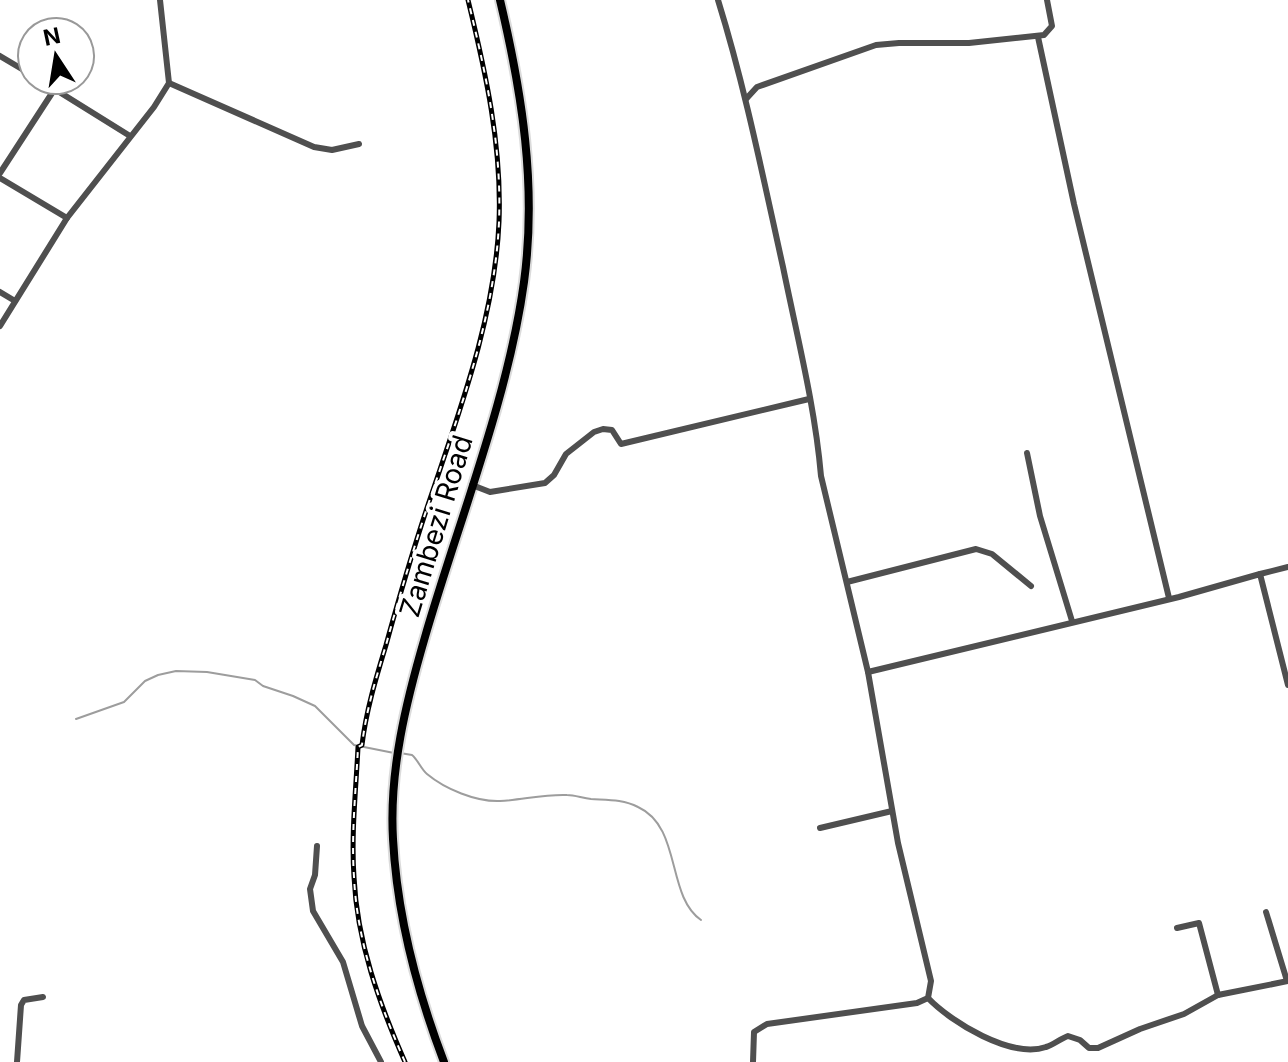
<svg xmlns="http://www.w3.org/2000/svg" width="1288" height="1062" viewBox="0 0 1288 1062" font-family="Inter,sans-serif">
  <rect width="100%" height="100%" fill="#fff"/>
  <g fill="none" stroke-linecap="round" stroke-linejoin="round">
    <!-- stream -->
    <g stroke="#9d9d9d" stroke-width="2">
      <path d="M76 719 124 702 145 681 158 675 176 671 207 672 255 680 263 686 293 696 315 706 354 745 394 753"/>
      <path d="M400 753 412 755C418 760 421 769 427 774 445 789 476 802 500 801 522 800 544 794 567 795 575 795 582 798 591 799 607 800 623 799 638 807 682 827 666 896 701 920"/>
    </g>
    <!-- major casing -->
    <g stroke="#dbdbdb" stroke-width="12">
      <path id="major" d="M444 1062C417 991 397 916 393 839 389 771 406 702 425 637 458 523 508 399 524 282 537 186 522 93 500 0"/>
    </g>
    <!-- minor -->
    <g stroke="#4f4f4f" stroke-width="6">
      <path d="M718 0C745 87 763 177 783 267 797 336 815 406 821 476L868 672 898 843 931 981 928 998 917 1003 767 1024 754 1032 753 1062"/>
      <path d="M1038 37 1074 204 1169 598"/>
      <path d="M0 56 32 75"/>
      <path d="M40 80 130 136"/>
      <path d="M169 83 314 147 332 150 359 144"/>
      <path d="M746 99 757 87 876 45 899 43H969L1044 35 1052 26 1047 0"/>
      <path d="M0 173 54 90"/>
      <path d="M0 178 67 218"/>
      <path d="M0 292 15 301"/>
      <path d="M0 326 67 218 154 107 169 83 160 0"/>
      <path d="M1027 453 1040 516 1072 621"/>
      <path d="M472 485 490 492 545 483 554 475 566 454 594 432 603 429 612 430 621 444 809 399"/>
      <path d="M1260 574 1288 567"/>
      <path d="M847 582 976 549 992 554 1031 586"/>
      <path d="M868 672 1179 597 1260 574 1288 685"/>
      <path d="M820 828 892 811"/>
      <path d="M317 846 315 875 310 889 313 911 343 962 362 1026 381 1062"/>
      <path d="M1266 912 1287 981"/>
      <path d="M1177 928 1199 923 1218 995"/>
      <path d="M928 998C951 1022 1011 1059 1046 1047 1053 1045 1060 1039 1068 1036L1080 1040 1089 1048H1098L1140 1029 1184 1014 1218 995 1288 981"/>
      <path d="M17 1062 21 1005 24 1000 43 997"/>
    </g>
    <!-- major -->
    <use href="#major" stroke="#000" stroke-width="8"/>
    <!-- rail casing -->
    <g stroke="#000" stroke-width="5">
      <path id="rail" d="M405 1062C379 1003 357 942 354 877 351 834 356 790 358 747L362 745C366 711 376 678 386 645 400 594 415 543 432 493 461 407 495 315 499 222 502 146 486 74 468 0"/>
    </g>
    <!-- rail -->
    <use href="#rail" stroke="#fff" stroke-width="2" stroke-dasharray="6" stroke-linecap="butt"/>
  </g>
  <g text-anchor="middle" stroke-width="8" stroke-linejoin="round" paint-order="stroke">
    <!-- street labels -->
    <g font-size="28" fill="#000" stroke="#fff">
      <text transform="translate(436 526) rotate(-73)" y="10">Zambezi Road</text>
    </g>
  </g>
  <!-- north arrow -->
  <g transform="translate(56 56) rotate(348)"><circle r="38" fill="#ffffff" stroke="#999999" stroke-width="2"/>
  <path d="M0-6L14 30L0 20L-14 30Z" fill="#000000"/>
  <text y="-12" font-size="22" font-weight="bold" text-anchor="middle" fill="#000000">N</text>
  </g>
</svg>
